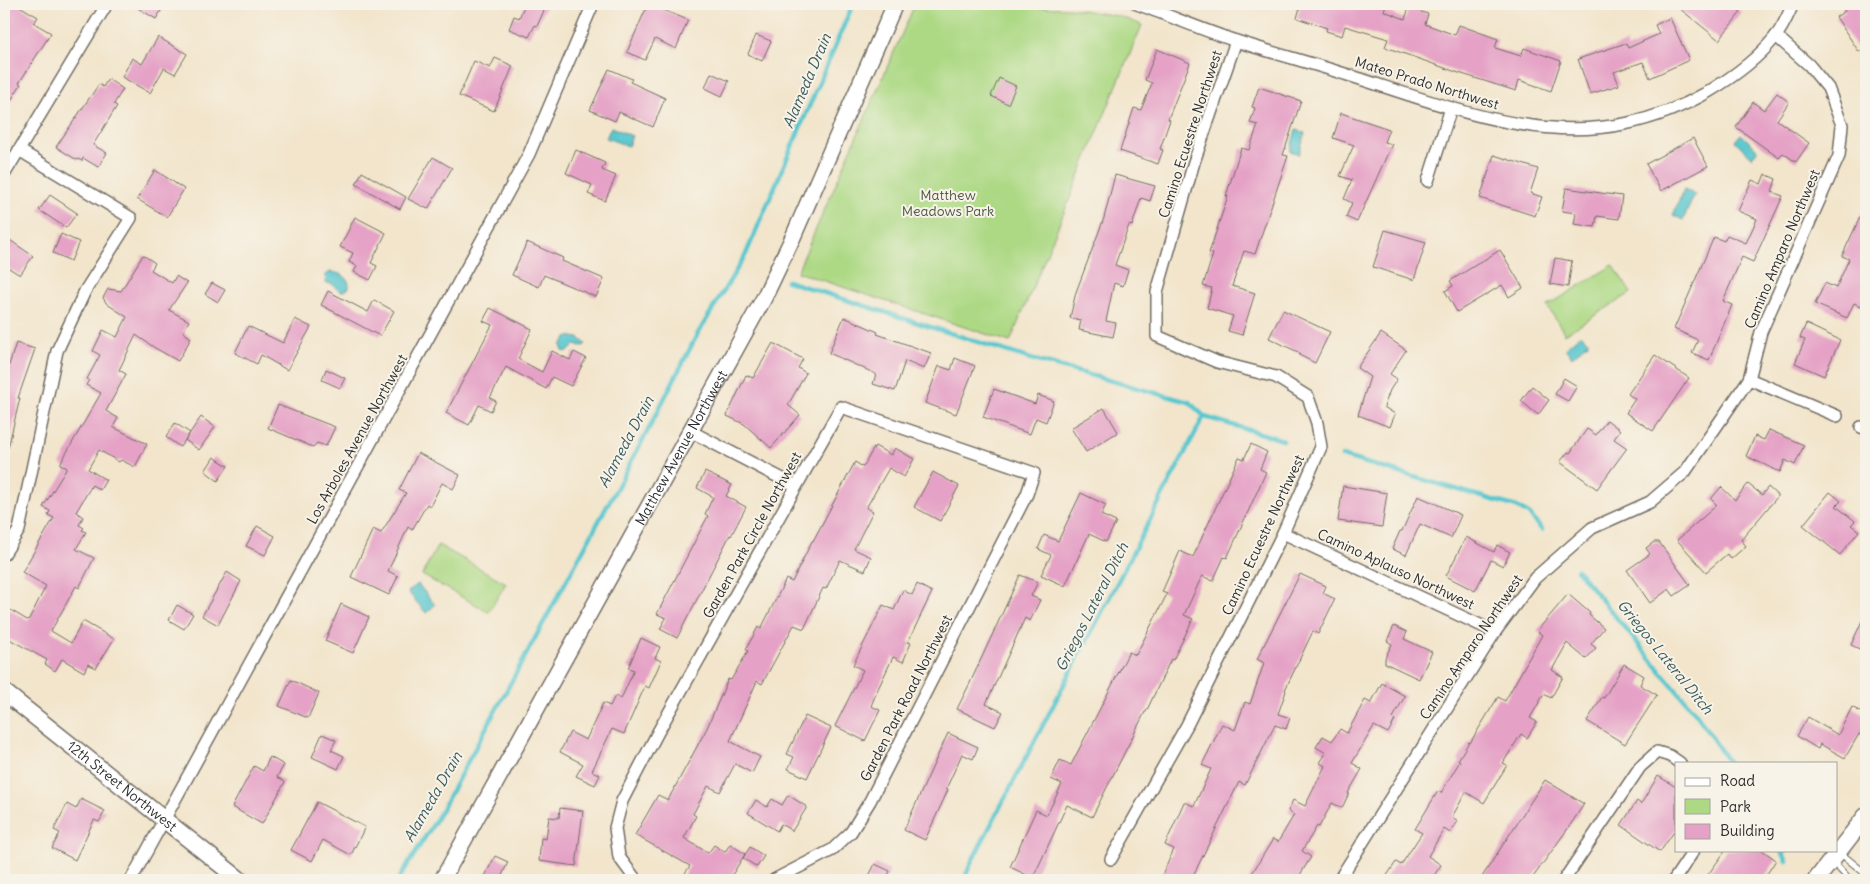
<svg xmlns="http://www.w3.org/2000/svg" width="1870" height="884" viewBox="0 0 1870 884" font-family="Delius,sans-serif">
  <rect width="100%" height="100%" fill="#f7f3e8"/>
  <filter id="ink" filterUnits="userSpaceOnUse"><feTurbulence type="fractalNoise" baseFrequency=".02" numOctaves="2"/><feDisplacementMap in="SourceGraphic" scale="10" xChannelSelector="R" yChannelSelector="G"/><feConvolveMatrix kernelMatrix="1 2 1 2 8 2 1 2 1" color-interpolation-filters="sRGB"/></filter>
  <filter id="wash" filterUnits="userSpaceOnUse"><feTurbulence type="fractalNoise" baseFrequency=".0096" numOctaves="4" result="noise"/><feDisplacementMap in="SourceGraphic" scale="20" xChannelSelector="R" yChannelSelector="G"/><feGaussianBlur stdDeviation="1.12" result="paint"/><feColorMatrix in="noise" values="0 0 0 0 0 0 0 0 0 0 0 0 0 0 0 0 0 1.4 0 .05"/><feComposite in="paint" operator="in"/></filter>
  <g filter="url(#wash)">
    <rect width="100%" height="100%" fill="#f2e5cc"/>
    <!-- green -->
    <g fill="#add985" stroke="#6c8258">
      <path d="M915 4H1006L1031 7 1070 8 1118 16 1142 25 1010 342 797 272Z"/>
      <path d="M1613 265 1631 293 1565 334 1547 306Z"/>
      <path d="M438 545 506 583 489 612 422 575Z"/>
    </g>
    <!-- water -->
    <g fill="#5ac7cf" stroke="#42797d">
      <path d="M611 127 632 136 628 146 606 138Z"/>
      <path d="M1296 130 1305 133 1299 154 1290 151Z"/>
      <path d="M1741 134 1758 150 1752 157 1735 141Z"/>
      <path d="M1684 189 1695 194 1683 220 1673 215Z"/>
      <path d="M330 272C340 273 350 276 349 288L345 291H340L332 284 326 283 325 276Z"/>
      <path d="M1581 334 1589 342 1572 357 1565 348Z"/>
      <path d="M568 336 579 338 586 344 583 346 575 345 568 352 563 351 561 345Z"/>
      <path d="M418 584 435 605 426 613 408 592Z"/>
    </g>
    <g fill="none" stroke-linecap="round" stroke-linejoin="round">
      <!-- stream -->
      <g stroke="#5ac7cf" stroke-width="4.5">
        <path d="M787 281 1031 359 1189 402 1205 417"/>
        <path d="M1342 456 1517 507 1530 515 1542 530"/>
        <path d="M1577 570 1697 715 1729 763"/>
        <path d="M1781 850 1787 861"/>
        <path d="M398 880 436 820 643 440 697 335 746 254 853 4"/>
        <path d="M964 880 971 863 1202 420 1205 417 1283 440"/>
      </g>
    </g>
    <g id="blocks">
      <!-- building -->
      <g fill="#e5a2c6">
        <path d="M9 4H16L38 17 34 23 51 33 19 83 21 84 4 112V12Z"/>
        <path d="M131 4H165L156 19Z"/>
        <path d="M525 4H547L537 26 535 25 529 37 509 29 514 16 519 18Z"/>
        <path d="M648 4 688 20 676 49 655 39 645 60 627 52Z"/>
        <path d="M1301 4H1386L1384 11 1405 19 1409 8 1428 14 1425 24 1455 35 1459 25 1498 39 1495 48 1521 56 1524 48 1561 61 1551 91 1519 80 1516 91 1459 73 1385 47 1388 39 1345 26 1342 36 1326 31 1327 28 1297 18Z"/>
        <path d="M1674 4H1730L1741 12 1719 40Z"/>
        <path d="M1840 4H1866V47L1859 52 1836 17 1845 11Z"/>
        <path d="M1670 18 1689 60 1650 78 1643 62 1614 72 1619 85 1590 94 1578 59 1626 43 1628 48 1659 34 1655 25Z"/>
        <path d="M756 35 771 41 762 61 748 54Z"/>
        <path d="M158 37 187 54 175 74 164 68 150 93 122 77 132 58 142 64Z"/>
        <path d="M1157 49 1190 63 1168 119 1170 120 1160 149 1163 150 1158 164 1120 151 1134 108 1141 110 1152 83 1145 80Z"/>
        <path d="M495 58 513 66 494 111 459 96 474 61 490 68Z"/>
        <path d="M609 69 632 79 630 82 665 98 653 127 619 112 615 121 590 110Z"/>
        <path d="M711 73 729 81 722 96 705 88Z"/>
        <path d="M999 78 1016 86 1008 104 991 96Z"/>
        <path d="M108 79 123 89 114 104 117 106 93 145 107 153 98 167 83 158 82 161 78 159 77 160 56 147 99 84 103 87Z"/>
        <path d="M1259 87 1301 101 1283 155 1288 156 1255 254 1244 251 1232 286 1255 293 1242 335 1228 331 1233 316 1207 308 1212 288 1203 286 1213 254 1209 253 1228 196H1226L1241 148 1249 150 1258 125 1250 123 1255 108 1252 107Z"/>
        <path d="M1777 93 1789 102 1777 120 1809 143 1796 162 1783 153 1779 158 1736 127 1753 102 1764 110Z"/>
        <path d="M1341 113 1389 129 1384 142 1392 144 1357 222 1346 217 1352 203 1344 199 1352 180 1340 176 1354 145 1333 138Z"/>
        <path d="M1693 138 1708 166 1661 191 1646 164Z"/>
        <path d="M576 150 605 163 602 170 616 176 605 201 588 194 592 185 566 173Z"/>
        <path d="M1494 155 1538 169 1530 193 1542 197 1535 216 1480 198Z"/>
        <path d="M433 157 452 168 428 209 408 199Z"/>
        <path d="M155 170 184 189 167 217 137 199Z"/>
        <path d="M362 172 406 197 400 209 356 184Z"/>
        <path d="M1765 174 1776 179 1772 192 1783 196 1753 262 1742 257 1723 301 1732 305 1709 360 1692 353 1698 340 1674 329 1714 237 1724 241 1727 235 1746 243 1757 219 1738 211 1752 180 1761 184Z"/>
        <path d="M1115 175 1155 186 1150 201 1141 198 1132 226 1129 225 1115 265 1128 270 1123 286 1114 283 1106 321 1116 323 1113 337 1079 330 1081 320 1070 318 1076 292 1104 218Z"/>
        <path d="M1566 188 1622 196 1619 219 1597 216 1595 227 1574 224 1576 213 1562 211Z"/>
        <path d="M50 195 77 213 66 228 39 210Z"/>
        <path d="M1866 204V295L1861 306 1854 303 1847 318 1815 304 1825 283 1836 288 1849 259 1842 256Z"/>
        <path d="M355 217 386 233 371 263 377 266 370 280 354 272 357 266 349 262 353 253 340 247Z"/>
        <path d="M1385 230 1426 242 1414 280 1373 267Z"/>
        <path d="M61 234 79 242 71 261 53 253Z"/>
        <path d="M4 236 33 256 20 275 4 265Z"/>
        <path d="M527 242 563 258 562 261 604 279 596 297 544 275 539 287 512 275Z"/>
        <path d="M1500 250 1523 288 1509 297 1502 285 1457 312 1445 291 1453 286 1450 281Z"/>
        <path d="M143 255 155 263 151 270 172 283 176 276 187 283 169 310 189 321 183 332 191 338 178 361 155 348 136 335 119 370 126 374 106 411 118 418 113 427 147 444 135 467 121 460 119 462 99 450 88 469 106 480 100 490 92 485 76 512 83 517 79 525 84 528 82 530 86 532 76 549 94 558 79 588 76 586 51 631 71 643 83 621 114 639 96 668 88 664 84 672 62 659 55 671 45 664 47 660 4 636V606L27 620 29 619 46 586 22 572 54 518 48 515 50 511 43 507 67 468 60 464 101 393 86 385 89 380 87 379 100 355 93 351 103 330 117 337 127 317 107 304 103 298 108 289 121 291Z"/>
        <path d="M1555 258 1572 261 1568 287 1550 284Z"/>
        <path d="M212 283 225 290 218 302 205 294Z"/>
        <path d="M328 291 368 312 374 300 394 311 380 336 321 305Z"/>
        <path d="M490 308 532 329 518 359 542 372 552 351 570 360 574 352 586 358 571 386 552 377 546 389 506 367 490 398 496 401 491 411 479 405 469 425 446 413 492 325 483 321Z"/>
        <path d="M1283 310 1330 332 1315 363 1299 355 1300 353 1269 338Z"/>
        <path d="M844 317 878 332 877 334 931 353 924 369 905 361 895 391 873 384 876 374 829 353Z"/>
        <path d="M295 319 311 327 287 370 261 355 257 364 235 353 248 326 283 343Z"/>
        <path d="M1806 324 1840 340 1824 376 1795 363 1805 340 1800 338Z"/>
        <path d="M1381 333 1406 350 1390 374 1397 379 1390 390 1384 407 1395 414 1390 427 1358 415 1370 377 1357 368Z"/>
        <path d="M16 343 35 349 18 398H20L8 448 4 447V381Z"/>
        <path d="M773 343 803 359 798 368 806 373 788 405 800 415 771 448 744 424 727 416 746 375 753 378Z"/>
        <path d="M1655 355 1689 378 1653 431 1626 413 1635 399 1628 394Z"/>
        <path d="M955 358 975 366 956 414 925 403 939 366 951 370Z"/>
        <path d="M326 369 345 378 340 388 322 380Z"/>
        <path d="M1564 378 1577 386 1568 401 1555 394Z"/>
        <path d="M1532 386 1549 400 1538 415 1521 401Z"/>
        <path d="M994 389 1035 404 1038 395 1054 401 1046 422 1036 418 1030 434 983 417Z"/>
        <path d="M278 405 335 427 326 446 317 443 313 447 268 428Z"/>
        <path d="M1104 408 1118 432 1086 452 1071 428Z"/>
        <path d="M201 417 215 427 199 450 185 440Z"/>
        <path d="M1607 420 1620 430 1614 439 1627 448 1597 489 1560 462 1568 452 1570 453 1587 429 1596 435Z"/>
        <path d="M175 423 190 433 180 447 166 437Z"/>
        <path d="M1769 430 1804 445 1795 465 1785 460 1780 472 1746 456 1755 436 1764 440Z"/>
        <path d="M1251 444 1267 452 1260 469 1266 472 1227 558 1224 557 1213 581 1202 576 1184 615 1193 619 1173 660 1171 659 1146 712H1145L1092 817 1067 805 1033 878 1010 867 1036 810 1047 815 1062 784 1051 779 1060 760 1071 765 1129 652 1136 655 1167 594 1162 592 1180 551 1193 557 1239 457 1244 459Z"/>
        <path d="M875 446 891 455 895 448 914 459 904 477 889 468 866 508 873 511 854 549 871 557 865 571 840 560 826 589 823 588 804 629 794 625 762 684 757 681 730 741 760 757 752 773 735 764 720 792 708 786 693 814 696 816 684 838 708 853 714 845 725 852 730 844 745 854 729 880H690L683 876 690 866 635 835 658 795 668 800 707 728 728 679 731 680 748 651 746 649 758 627 761 629 786 579 792 582 812 541H813L855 462 863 467Z"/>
        <path d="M418 453 460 475 453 489 442 483 430 506 427 504 412 530 408 527 388 571 398 576 389 595 351 577 373 529 381 533 406 493 399 490Z"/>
        <path d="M214 457 228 466 218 481 205 471Z"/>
        <path d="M705 472 732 485 726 496 746 507 731 536 730 535 677 638 660 629 666 618 657 614 708 516 705 514 713 497 697 488Z"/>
        <path d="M933 472 959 486 940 521 914 507Z"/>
        <path d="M1748 484 1762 495 1768 487 1778 496 1741 540 1746 546 1731 559 1727 554 1706 572 1677 540 1717 505 1711 499 1721 487 1735 500Z"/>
        <path d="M1343 486 1387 493 1382 527 1338 521Z"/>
        <path d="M1830 492 1841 501 1836 506 1855 521 1851 525 1859 531 1840 555 1803 525Z"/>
        <path d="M1081 493 1106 505 1101 515 1116 522 1106 542 1089 534 1065 586 1041 575 1051 555 1038 549 1044 535 1058 541Z"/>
        <path d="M1418 496 1461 515 1451 538 1420 524 1406 555 1392 549 1400 531H1402Z"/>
        <path d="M257 526 275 536 265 555 246 546Z"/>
        <path d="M1466 537 1494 552 1497 545 1510 552 1503 566 1491 560 1475 591 1446 576Z"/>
        <path d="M1654 542H1659L1690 585 1674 596 1669 589 1650 603 1627 570 1650 554 1646 548Z"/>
        <path d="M227 572 241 581 218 625 202 616Z"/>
        <path d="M1300 574 1326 586 1323 593 1335 599 1318 634 1313 631 1285 690 1286 691 1278 714 1290 718 1286 729 1275 725 1245 785 1239 782 1191 880H1160L1174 849 1165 845 1177 818 1184 802 1194 806 1211 769 1202 765 1222 724 1235 730 1245 702 1250 704 1264 663 1257 659Z"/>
        <path d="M1020 575 1038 582 1031 596 1040 600 1030 621 1025 618 986 704 1003 712 995 727 957 709 970 683Z"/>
        <path d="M917 584 932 592 908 642 911 643 903 662 893 657 877 691 871 706 880 710 865 741 835 726 863 670 853 665 883 605 894 610 903 590 912 595Z"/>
        <path d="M1568 594 1590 613 1589 615 1604 628 1591 644 1596 648 1586 659 1567 643 1552 670 1563 677 1551 698 1544 694 1530 718 1537 722 1527 738 1521 734 1503 763 1507 765 1484 803 1466 792 1452 817 1458 821 1450 833 1444 829 1428 856 1441 865 1431 880H1384L1396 862 1401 865 1422 833 1415 829 1438 791 1441 793 1460 761 1458 760 1469 742 1470 743 1498 697 1505 701 1542 635 1537 631Z"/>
        <path d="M341 604 369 617 353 653 325 641Z"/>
        <path d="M177 605 193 614 184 629 169 620Z"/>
        <path d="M1866 612V652L1851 645Z"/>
        <path d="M1394 626 1407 632 1404 639 1432 652 1419 679 1385 663V658L1392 644 1387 641Z"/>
        <path d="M641 638 660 647 655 658 661 661 649 688 645 686 624 734 612 729 592 771 600 775 595 785 576 776 583 764 560 752 570 732 586 740 603 703 610 706 615 696 621 699 634 670 628 668Z"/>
        <path d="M1624 664 1644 676 1640 685 1657 695 1625 744 1587 721 1602 697 1604 698Z"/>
        <path d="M291 680 319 693 308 718 279 706Z"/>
        <path d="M1382 683 1405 696 1393 718 1395 720 1388 733 1374 726 1352 763 1362 769 1348 793H1349L1342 808 1332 803 1319 827 1317 826 1302 851 1311 857 1297 880H1248L1273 839 1278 842 1294 815 1288 811 1293 800 1305 806 1325 766 1320 763 1326 753 1316 747 1323 736 1332 741 1340 729 1347 733 1365 700 1371 703Z"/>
        <path d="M1852 707 1866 715V738L1859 734 1845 758 1820 744 1818 749 1797 736 1808 717 1838 735Z"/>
        <path d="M805 716 831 728 807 778 788 769 794 757 787 754Z"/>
        <path d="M948 733 978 747 973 759 962 754 946 789 948 790 925 840 904 830Z"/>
        <path d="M322 734 336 740 331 750 344 756 338 769 312 757Z"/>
        <path d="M270 757 284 765 277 777 285 782 262 824 232 807 254 766 263 771Z"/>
        <path d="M1658 776 1676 787V829L1660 852 1621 825 1637 801 1641 804Z"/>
        <path d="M1545 780 1584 804 1569 827 1531 880H1480Z"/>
        <path d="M788 795 807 807 792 831 781 824 777 831 748 813 756 800 767 807 772 799 782 805Z"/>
        <path d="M81 799 105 811 99 822 94 820 75 860 52 848 60 833 54 830 67 804 76 809Z"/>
        <path d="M317 802 365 827 351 855 323 840 312 861 291 850Z"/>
        <path d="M560 808 583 811 576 866 539 861 541 838 546 839 549 817 559 818Z"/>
        <path d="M750 847 764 856 757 867 743 858Z"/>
        <path d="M1726 850H1762L1776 860 1763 880H1704Z"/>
        <path d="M495 856 508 862 500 880H483Z"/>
        <path d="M875 864 890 871 886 880H867Z"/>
      </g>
    </g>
  </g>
  <g filter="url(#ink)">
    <use href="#blocks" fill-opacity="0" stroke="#716c63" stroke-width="1"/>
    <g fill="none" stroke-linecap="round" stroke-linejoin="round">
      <!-- service casing -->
      <g stroke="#716c63" stroke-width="8">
        <g id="service">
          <path d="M1839 852 1866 874"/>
          <path d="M1832 861 1850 880"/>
        </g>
      </g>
      <!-- minor casing -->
      <g stroke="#716c63" stroke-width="14">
        <g id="minor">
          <path d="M1137 4C1170 16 1203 30 1236 41 1273 53 1311 63 1348 75 1474 115 1583 164 1708 92 1733 77 1757 60 1775 37 1783 28 1788 15 1793 4"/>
          <path d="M4 175 107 4"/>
          <path d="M1428 181 1451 108"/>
          <path d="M1749 379 1837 416"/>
          <path d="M1861 427 1866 429"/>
          <path d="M690 431 796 486"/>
          <path d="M1283 533 1495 632"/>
          <path d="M4 554 19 530 57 351 85 291 131 218 19 150"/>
          <path d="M1111 859 1187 725 1283 533 1321 447 1317 423 1308 397 1276 377 1217 362 1157 336V292L1194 162 1236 41"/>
          <path d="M131 880 529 154 593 4"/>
          <path d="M636 880 619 857 615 828 622 801 658 732 841 407 1034 473 1027 494 870 801 851 832 832 850 774 880"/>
          <path d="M1339 880 1495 632 1535 578 1592 528 1650 502 1685 472 1749 379 1761 332 1839 156 1842 125 1828 88 1809 65 1776 36"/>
          <path d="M1564 880 1640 767 1657 752 1670 756 1680 763"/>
          <path d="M1674 880 1694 850"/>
        </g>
      </g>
      <!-- tertiary casing -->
      <g stroke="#716c63" stroke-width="18">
        <g id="tertiary">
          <path id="s1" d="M442 880 764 298 793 237 895 4"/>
        </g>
      </g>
      <!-- secondary casing -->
      <g stroke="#716c63" stroke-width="19">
        <g id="secondary">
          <path id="s2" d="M4 692 240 880"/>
          <path d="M1816 880 1866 816"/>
        </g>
      </g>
      <!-- service -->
      <use href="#service" stroke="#fff" stroke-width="5.5"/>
      <!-- minor -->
      <use href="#minor" stroke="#fff" stroke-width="11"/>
      <!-- tertiary -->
      <use href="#tertiary" stroke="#fff" stroke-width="15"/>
      <!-- secondary -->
      <use href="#secondary" stroke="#fff" stroke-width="16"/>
    </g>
  </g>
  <g text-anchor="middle" stroke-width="4" stroke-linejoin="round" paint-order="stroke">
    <!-- street labels -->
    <g font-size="14" fill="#2b2b2b" stroke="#f7f3e8">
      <text transform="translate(1427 83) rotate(17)" y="5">Mateo Prado Northwest</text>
      <text transform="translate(1190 134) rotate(-72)" y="5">Camino Ecuestre Northwest</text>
      <text transform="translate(1782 249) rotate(-67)" y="5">Camino Amparo Northwest</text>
      <text transform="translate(357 439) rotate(-61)" y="5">Los Arboles Avenue Northwest</text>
      <text dy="5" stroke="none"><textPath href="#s1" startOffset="494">Matthew Avenue Northwest</textPath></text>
      <text transform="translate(752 535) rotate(-61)" y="5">Garden Park Circle Northwest</text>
      <text transform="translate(1263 535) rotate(-65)" y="5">Camino Ecuestre Northwest</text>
      <text transform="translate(1396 569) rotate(25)" y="5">Camino Aplauso Northwest</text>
      <text transform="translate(1471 647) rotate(-56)" y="5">Camino Amparo Northwest</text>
      <text transform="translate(906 698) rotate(-63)" y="5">Garden Park Road Northwest</text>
      <text dy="5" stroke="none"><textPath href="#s2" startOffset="151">12th Street Northwest</textPath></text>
    </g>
    <!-- park labels -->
    <g font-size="14" fill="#4c5642" stroke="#f7f3e8">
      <text x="948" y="200">Matthew<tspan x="948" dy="16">Meadows Park</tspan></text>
    </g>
    <!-- water labels -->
    <g font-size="15" font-style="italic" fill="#395a5c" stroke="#f7f3e8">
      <text transform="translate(807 81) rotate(-67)" y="5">Alameda Drain</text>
      <text transform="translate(626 442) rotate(-62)" y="5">Alameda Drain</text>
      <text transform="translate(1092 607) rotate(-63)" y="5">Griegos Lateral Ditch</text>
      <text transform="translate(1665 657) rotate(51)" y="5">Griegos Lateral Ditch</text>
      <text transform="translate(433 797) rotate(-60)" y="5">Alameda Drain</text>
    </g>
  </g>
  <!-- margin -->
  <rect width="1870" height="884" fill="none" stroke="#f7f3e8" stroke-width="20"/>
  <!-- legend -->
  <rect x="1675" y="762" width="162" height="90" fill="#f7f3e8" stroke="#a5a39c"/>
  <rect x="1685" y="778" width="25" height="8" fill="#ffffff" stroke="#a5a39c"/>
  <text x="1720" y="786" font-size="15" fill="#2b2b2b">Road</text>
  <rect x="1685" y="799" width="25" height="15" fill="#add985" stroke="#a5a39c"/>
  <text x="1720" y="812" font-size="15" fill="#2b2b2b">Park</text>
  <rect x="1685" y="824" width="25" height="15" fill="#e5a2c6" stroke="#a5a39c"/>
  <text x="1720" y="836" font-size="15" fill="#2b2b2b">Building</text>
</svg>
